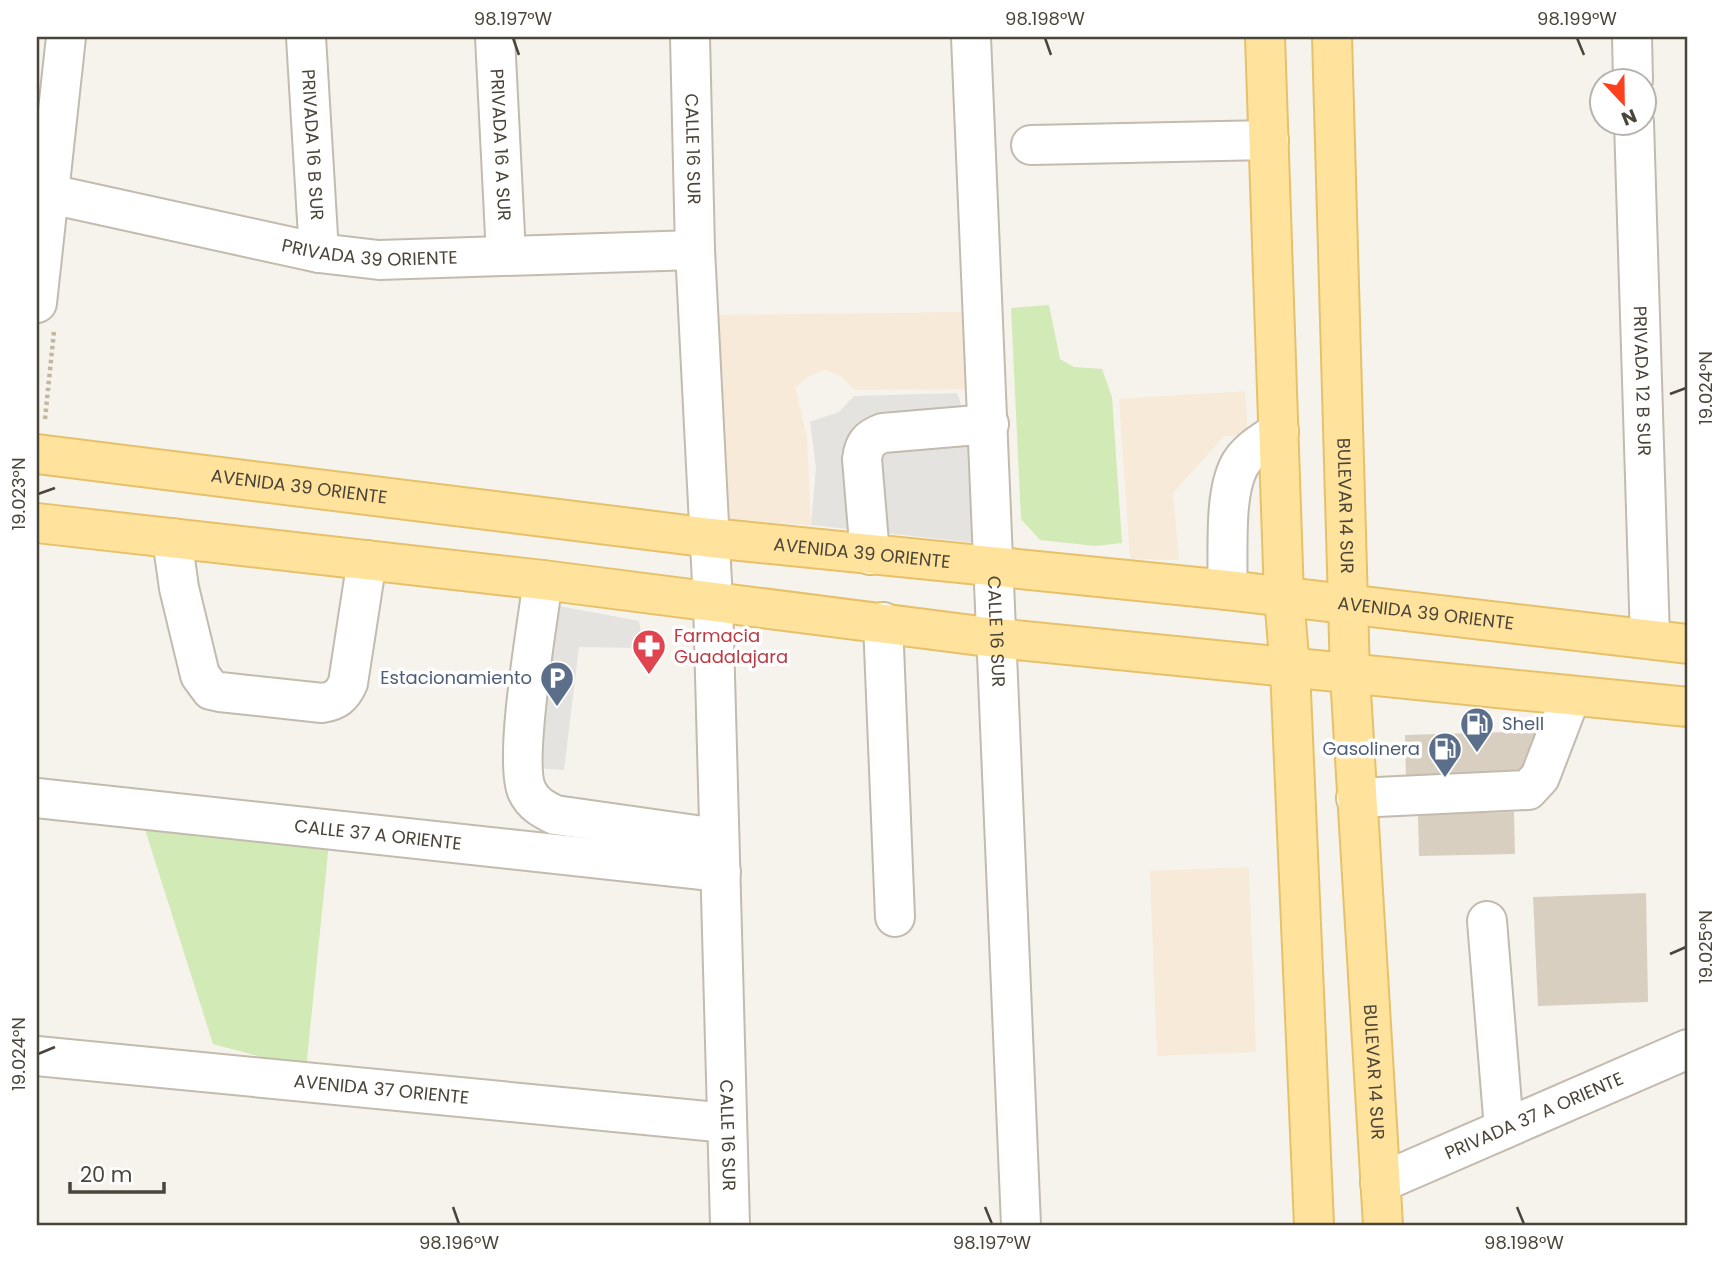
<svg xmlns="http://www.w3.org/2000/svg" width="1725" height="1262" viewBox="0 0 1725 1262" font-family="Poppins,sans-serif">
  <rect width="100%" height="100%" fill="#f6f3ec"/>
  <!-- commercial -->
  <g fill="#f7ead8">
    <path d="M963 312 967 389 855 390 839 375 824 370 809 376 795 387 807 437 811 525 730 521 718 315Z"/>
    <path d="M1245 391 1248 435 1224 436 1173 493 1179 560 1130 559 1119 399Z"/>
    <path d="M1249 867 1256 1052 1157 1056 1150 871Z"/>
  </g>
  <!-- green -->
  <g fill="#d2eab5">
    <path d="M1049 305 1060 359 1074 367 1102 369 1112 397 1122 543 1096 546 1040 540 1021 519 1011 308Z"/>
    <path d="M143 823 329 843 306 1069 213 1044Z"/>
  </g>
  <!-- parking -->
  <g fill="#e5e3e0">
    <path d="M957 393 970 430 976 543 811 525 816 467 810 422 839 412 854 396Z"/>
    <path d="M554 605 639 621 644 648 579 647 564 770 537 768Z"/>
  </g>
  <!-- building -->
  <g fill="#d8cfc1">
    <path d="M1548 731 1549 773 1406 777 1405 735Z"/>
    <path d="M1514 812 1515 854 1419 856 1418 814Z"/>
    <path d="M1646 893 1648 1002 1538 1006 1533 897Z"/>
  </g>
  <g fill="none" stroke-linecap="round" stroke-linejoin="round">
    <!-- minor casing -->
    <g stroke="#c2bbae" stroke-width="42">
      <g id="minor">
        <path id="s1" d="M306 37 319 253"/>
        <path id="s2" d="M495 37 506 255"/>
        <path id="s3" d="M690 37 695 250 713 602 730 1225"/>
        <path id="s4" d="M971 37 1021 1225"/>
        <path d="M1632 37 1633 80"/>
        <path id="s5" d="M1634 122 1650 639"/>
        <path d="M1031 145 1269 140"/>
        <path id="s6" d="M50 194 319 253 379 260 695 250"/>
        <path d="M37 303 66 37"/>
        <path d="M172 538 179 588 200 675 211 690 220 692 322 703C336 701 342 696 348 683L367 560"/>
        <path d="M870 555 862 459C864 444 869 438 883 433L989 424"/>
        <path d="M543 580C538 620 513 761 527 791 533 804 543 809 555 815L717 838"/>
        <path d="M1227 590C1229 555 1223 497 1239 466 1247 450 1265 441 1279 431"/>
        <path d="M883 622 895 917"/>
        <path id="s7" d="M37 798 721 872"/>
        <path d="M1356 798 1528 790 1540 777 1571 696"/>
        <path d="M1487 921 1504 1129"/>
        <path id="s8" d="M37 1056 727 1123"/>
        <path id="s9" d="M1380 1183 1688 1049"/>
      </g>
    </g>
    <!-- major casing -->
    <g stroke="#e6c16a" stroke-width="42">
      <g id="major">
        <path d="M1265 37 1284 597 1290 669 1314 1225"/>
        <path id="s10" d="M1332 37 1350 675 1383 1225"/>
        <path id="s11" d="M37 454 711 538 1227 590 1688 644"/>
        <path d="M37 523 543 580 996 638 1688 707"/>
      </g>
    </g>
    <!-- path -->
    <path stroke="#c4b79f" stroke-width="4.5" stroke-dasharray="3.5 3.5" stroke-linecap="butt" d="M45 419 54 331"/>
    <!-- minor -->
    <use href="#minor" stroke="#fff" stroke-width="38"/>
    <!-- major -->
    <use href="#major" stroke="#ffe39c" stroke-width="38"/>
  </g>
  <!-- ticks -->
  <path fill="none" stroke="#4b4439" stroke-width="2.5" d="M513 38 519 55M1045 38 1051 55M1577 38 1584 55M1670 394 1686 388M38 494 55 488M1670 954 1686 947M38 1054 55 1047M453 1207 459 1224M985 1207 992 1224M1517 1207 1524 1224"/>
  <!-- icons -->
  <defs>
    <g id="pharmacy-pin" transform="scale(1.75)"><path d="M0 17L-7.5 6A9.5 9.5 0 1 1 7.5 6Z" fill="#e0444e" stroke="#fff"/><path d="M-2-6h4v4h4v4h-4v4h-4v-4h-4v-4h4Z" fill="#fff"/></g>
    <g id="parking-pin" transform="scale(1.75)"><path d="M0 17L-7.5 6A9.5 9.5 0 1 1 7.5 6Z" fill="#5c6f8a" stroke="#fff"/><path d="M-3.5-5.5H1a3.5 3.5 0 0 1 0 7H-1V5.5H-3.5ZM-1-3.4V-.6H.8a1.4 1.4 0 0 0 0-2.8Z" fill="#fff"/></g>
    <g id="fuel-pin" transform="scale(1.75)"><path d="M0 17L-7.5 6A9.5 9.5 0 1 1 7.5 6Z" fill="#5c6f8a" stroke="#fff"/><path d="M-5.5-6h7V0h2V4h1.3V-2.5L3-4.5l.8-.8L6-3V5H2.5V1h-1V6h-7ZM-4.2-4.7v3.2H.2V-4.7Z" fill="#fff"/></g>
  </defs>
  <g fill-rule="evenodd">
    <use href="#pharmacy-pin" x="649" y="646"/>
    <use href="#parking-pin" x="557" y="678"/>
    <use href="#fuel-pin" x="1477" y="724"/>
    <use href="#fuel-pin" x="1445" y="749"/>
  </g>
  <g text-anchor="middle" stroke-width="7" stroke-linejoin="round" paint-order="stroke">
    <!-- street labels -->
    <g font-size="18" fill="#4b4439" stroke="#fff">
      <text dy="6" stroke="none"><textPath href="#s1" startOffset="108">PRIVADA 16 B SUR</textPath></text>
      <text dy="6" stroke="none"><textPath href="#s2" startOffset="108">PRIVADA 16 A SUR</textPath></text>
      <text dy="6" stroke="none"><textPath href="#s3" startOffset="112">CALLE 16 SUR</textPath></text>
      <text dy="6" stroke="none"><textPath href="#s6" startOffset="326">PRIVADA 39 ORIENTE</textPath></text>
      <text dy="6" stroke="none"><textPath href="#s5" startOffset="259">PRIVADA 12 B SUR</textPath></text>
      <text dy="6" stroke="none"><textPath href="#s11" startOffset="264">AVENIDA 39 ORIENTE</textPath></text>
      <text dy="6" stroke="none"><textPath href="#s10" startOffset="469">BULEVAR 14 SUR</textPath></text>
      <text dy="6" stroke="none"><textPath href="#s11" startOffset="831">AVENIDA 39 ORIENTE</textPath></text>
      <text dy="6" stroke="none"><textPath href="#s11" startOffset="1398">AVENIDA 39 ORIENTE</textPath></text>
      <text dy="6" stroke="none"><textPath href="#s4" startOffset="595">CALLE 16 SUR</textPath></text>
      <text dy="6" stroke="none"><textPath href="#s7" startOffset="343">CALLE 37 A ORIENTE</textPath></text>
      <text dy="6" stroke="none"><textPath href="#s10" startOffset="1036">BULEVAR 14 SUR</textPath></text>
      <text dy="6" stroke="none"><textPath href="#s8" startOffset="346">AVENIDA 37 ORIENTE</textPath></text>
      <text dy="6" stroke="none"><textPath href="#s9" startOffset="168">PRIVADA 37 A ORIENTE</textPath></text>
      <text dy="6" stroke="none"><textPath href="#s3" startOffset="1099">CALLE 16 SUR</textPath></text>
    </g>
    <!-- health labels -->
    <g font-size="18" fill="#be3a42" stroke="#fff" text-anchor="start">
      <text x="674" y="642">Farmacia<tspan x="674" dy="21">Guadalajara</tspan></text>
    </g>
    <!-- service labels -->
    <g font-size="18" fill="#4e5e75" stroke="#fff" text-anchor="end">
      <text x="532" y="684">Estacionamiento</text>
      <text x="1502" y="730" text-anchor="start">Shell</text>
      <text x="1420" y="755">Gasolinera</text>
    </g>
  </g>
  <!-- border -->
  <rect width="1725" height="1262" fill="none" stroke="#ffffff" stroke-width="77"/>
  <!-- north arrow -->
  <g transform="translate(1623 102) rotate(158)"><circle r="33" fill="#ffffff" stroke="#b7b4b0" stroke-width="2"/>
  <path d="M0-5L12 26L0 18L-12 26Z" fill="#fc3f1d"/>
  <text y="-10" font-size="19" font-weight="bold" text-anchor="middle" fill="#4b4439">N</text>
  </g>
  <!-- scale -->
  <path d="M70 1182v10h94v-10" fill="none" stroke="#4b4439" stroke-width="3.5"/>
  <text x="80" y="1182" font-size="21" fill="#4b4439" stroke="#ffffff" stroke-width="5" paint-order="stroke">20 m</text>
  <rect x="38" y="38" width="1648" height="1186" fill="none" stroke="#4b4439" stroke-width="2.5"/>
  <g font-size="18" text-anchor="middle" fill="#4b4439">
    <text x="513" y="25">98.197°W</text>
    <text x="1045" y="25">98.198°W</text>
    <text x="1577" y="25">98.199°W</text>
    <text transform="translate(1706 388) rotate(-90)" y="6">19.024°N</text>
    <text transform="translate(19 494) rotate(-90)" y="6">19.023°N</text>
    <text transform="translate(1706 947) rotate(-90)" y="6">19.025°N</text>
    <text transform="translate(19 1054) rotate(-90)" y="6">19.024°N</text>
    <text x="459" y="1249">98.196°W</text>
    <text x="992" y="1249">98.197°W</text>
    <text x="1524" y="1249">98.198°W</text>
  </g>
</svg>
